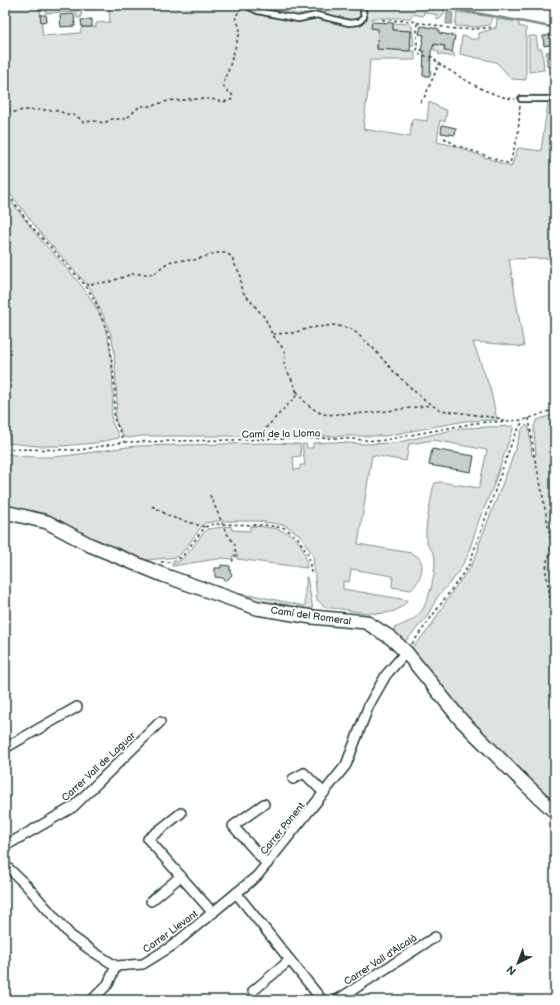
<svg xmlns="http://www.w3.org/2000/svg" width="560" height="1005" viewBox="0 0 560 1005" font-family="'Balsamiq Sans',sans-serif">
  <rect width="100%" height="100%" fill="#fff"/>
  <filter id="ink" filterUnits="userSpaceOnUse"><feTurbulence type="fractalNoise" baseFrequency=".025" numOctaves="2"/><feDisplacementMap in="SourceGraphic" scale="8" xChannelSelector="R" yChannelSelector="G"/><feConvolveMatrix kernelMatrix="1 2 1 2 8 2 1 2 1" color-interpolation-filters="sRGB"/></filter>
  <g filter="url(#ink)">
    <!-- green -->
    <g fill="#dee3e2" stroke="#7e908b">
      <path d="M5 5H42L40 10 43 36 80 33 82 27H96V23L110 22 109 8H101V5H239L300 22 318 18 344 25H359L364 22 367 16 365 5H422L445 10C444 14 442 18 438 20L437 19V15L424 12 423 16 413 14 411 18H372V28L387 29V39H377V49L415 51V60H370L368 91 363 129 410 137 412 119 427 121 429 102 447 111 445 122 440 120 437 142 455 146 511 167 518 148 541 151 548 102H555V258L509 259 524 347 500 344 473 342 490 388 497 420 465 421 385 436H142L128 438 124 437 115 420 117 401 114 350 111 335 103 315 90 288 43 236 5 187V155L7 150 5 146Z"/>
      <path d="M48 5H95L96 9H82L81 18H77L76 12 45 13Z"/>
      <path d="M252 5H360L361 13 358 18 353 20 322 13 293 16 256 7Z"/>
      <path d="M457 12 492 17 490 25 476 27 455 26Z"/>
      <path d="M497 19 519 22V26L526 28V80L512 79 496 62 460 54 462 36 469 37 470 39H479V33L496 28Z"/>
      <path d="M393 23 410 24 412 26 414 45H410L411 31 393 30Z"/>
      <path d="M529 36H536L538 49H542L544 70 529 72Z"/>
      <path d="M435 44C446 46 446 49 454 53V57L438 54 439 52 434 50Z"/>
      <path d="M5 194C18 209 28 225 41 240 68 271 101 299 109 343 112 357 113 383 113 397 113 405 110 414 112 422 114 428 118 432 119 438L95 443 61 446H38L8 443C7 437 9 432 9 427 10 418 8 408 5 400Z"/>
      <path d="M555 414V806L469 722 411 649 429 629 453 590 470 568 478 551 479 544 509 467 522 429 526 425 529 428 532 456 536 455 534 432V426L537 420Z"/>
      <path d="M514 426 493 487 479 520 467 557 455 577 438 596 426 618 404 643 395 635 394 628C404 624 413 621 420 613 429 603 438 566 434 554 432 550 428 547 427 543 423 530 431 503 433 488L435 483 440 482 479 488 487 450 434 440 409 444 406 461 372 455 358 544 411 553C414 555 417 555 419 558 426 567 419 583 411 590L392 587 393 576 351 569 349 582 343 581V589L407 600V601C393 621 362 612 342 609 337 608 328 609 324 606 321 604 319 601 317 600L313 556 300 535 285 525 258 521H218L205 523 201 527 186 548 178 557 146 560 103 546 44 515 30 511 5 506V453C48 464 94 450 137 446L270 443 300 444 301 456 293 457 294 470 300 469V465H305L302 444H306L307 448H313V443L333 442 363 444 395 443 461 428Z"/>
      <path d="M231 526 232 530 250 531V526C281 527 305 532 307 568L237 559 238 555H233L232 559 223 558 172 566V564C190 559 194 541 207 529Z"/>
      <path d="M170 572 188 578 189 577 193 580 226 591 252 596V595L305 606V588L306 587V577H307L314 614 260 606 230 597 188 582Z"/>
    </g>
    <!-- water -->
    <g fill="#afbab7" stroke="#758883">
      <path d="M447 12 453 13 452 24H446Z"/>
      <path d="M554 51 555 66 547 67 546 52Z"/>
    </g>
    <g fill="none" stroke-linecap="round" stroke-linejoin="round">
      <!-- stream -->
      <path stroke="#758883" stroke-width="2.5" d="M433 5 551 27H555"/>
    </g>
    <!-- building -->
    <g fill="#c7cfcc" stroke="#1f3d34">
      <path d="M74 14 75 26 61 27 60 15Z"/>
      <path d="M40 15H46L47 21 41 22Z"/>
      <path d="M92 19V27H82L81 20Z"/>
      <path d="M372 22 393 23V30L411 31 410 51 377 49 378 29 371 28Z"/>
      <path d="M421 26 439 29V33L455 36 452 52 444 51 445 46 434 44 431 52 430 76H423L424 51H421L424 35 419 34Z"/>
      <path d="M553 35 554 44 544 46 543 36Z"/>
      <path d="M442 125 456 128 455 135 441 133Z"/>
      <path d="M432 449 474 456 471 472 429 465Z"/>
      <path d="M221 565 230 566V571L232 575 226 581 223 578 215 577V568H221Z"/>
    </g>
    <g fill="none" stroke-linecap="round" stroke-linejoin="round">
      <!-- lane casing -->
      <g stroke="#1f3d34" stroke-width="8">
        <g id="lane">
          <path d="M245 5 258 11 298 19 317 15 349 23 359 22 364 17 362 5"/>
          <path d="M521 99H555"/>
        </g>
      </g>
      <!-- street casing -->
      <g stroke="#1f3d34" stroke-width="12">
        <g id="street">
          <path d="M5 748 77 707"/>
          <path d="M293 779 304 773 324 793"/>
          <path d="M264 804 233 826 267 864"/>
          <path d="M181 813 148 839 213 913"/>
          <path d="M5 846 73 807 160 722"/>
          <path d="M5 865 26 885 71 936 95 953 116 966 143 964 172 946 257 876 346 765 369 705 386 675 406 652"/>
          <path d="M236 893 322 1000"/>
          <path d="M151 901 181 876"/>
          <path d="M253 991 290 960"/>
          <path d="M92 1000 108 984 116 966"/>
          <path d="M337 1000 435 937"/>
        </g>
      </g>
      <!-- secondary casing -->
      <g stroke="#1f3d34" stroke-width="16">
        <path id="secondary" d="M5 512 47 522 90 545 163 575 257 608 312 617 366 622 391 638 406 652 461 720 521 780 555 812"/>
      </g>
      <!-- path -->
      <g stroke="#1f3d34" stroke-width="1.5" stroke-dasharray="3 3" stroke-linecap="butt">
        <path d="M382 20 413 21 417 23V49L420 55 432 57 439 64"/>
        <path d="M417 23C428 23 437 26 448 28 463 30 480 29 495 27"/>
        <path d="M5 85 8 89 5 96"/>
        <path d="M420 102 425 96 439 64C461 77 489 97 515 99"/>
        <path d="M5 104 10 111 15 112 23 110H55L67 114 77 116 83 122 95 121 104 123 112 119H126L140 106H152L164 102 174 100 181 101 187 99H211L223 102 231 100 233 97 231 93 224 89V79L228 72 238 38C242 30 239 25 235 17L241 9"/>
        <path d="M444 138 456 145 507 163H510L518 135 520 105"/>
        <path d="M5 190 32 227 86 286 96 303 109 336 115 390 114 418 124 442"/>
        <path d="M86 286 88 284 109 282 132 274H154C158 271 162 266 166 264 174 258 184 261 193 260 204 259 218 248 229 255 233 257 233 261 235 265 239 273 243 275 240 285L243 292 265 318 272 334 285 351 284 365 293 382 296 389V396L263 431 261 440"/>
        <path d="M273 334 292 333 310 328 333 325 352 329 372 347 396 374 424 400 440 410 498 418 504 420"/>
        <path d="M297 391C302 401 313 411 324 414 330 415 337 414 343 414 372 414 402 409 431 405"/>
        <path d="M5 404 7 410 5 442"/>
        <path d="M529 418 534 455 541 486 551 543V552L547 561 546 572 550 598"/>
        <path d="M5 449 80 450 124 442 337 438 379 441 475 423 524 420 555 409"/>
        <path d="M210 495 226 532 235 545 236 556H234L232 563"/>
        <path d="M152 506 171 517 205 527"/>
        <path d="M161 562H171L182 557 201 532 205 527 213 524 265 525 285 528 298 538 309 556 311 573"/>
        <path d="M412 644 469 565 513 439 523 421"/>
      </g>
      <!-- lane -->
      <use href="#lane" stroke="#fff" stroke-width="4.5"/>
      <!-- street -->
      <use href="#street" stroke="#fff" stroke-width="9"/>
      <!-- secondary -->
      <use href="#secondary" stroke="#fff" stroke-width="13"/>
    </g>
  </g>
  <g text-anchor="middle" stroke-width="3.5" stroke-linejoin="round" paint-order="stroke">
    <!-- street labels -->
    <g font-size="10" fill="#1f3d34" stroke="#fff">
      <text transform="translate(281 433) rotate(-1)" y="4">Camí de la Lloma</text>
      <text transform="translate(311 615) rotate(8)" y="4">Camí del Romeral</text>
      <text transform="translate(98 766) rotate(-43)" y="4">Carrer Vall de Laguar</text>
      <text transform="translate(282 828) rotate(-51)" y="4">Carrer Ponent</text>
      <text transform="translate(170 931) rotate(-36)" y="4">Carrer Llevant</text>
      <text transform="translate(380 959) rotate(-33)" y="4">Carrer Vall d'Alcalà</text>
    </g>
  </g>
  <!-- margin -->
  <rect width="560" height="1005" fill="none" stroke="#fff" stroke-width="20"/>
  <rect x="10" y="10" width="540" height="985" fill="none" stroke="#1f3d34" stroke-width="1.5" filter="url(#ink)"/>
  <!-- north arrow -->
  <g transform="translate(518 963) rotate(222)" stroke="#ffffff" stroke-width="3" paint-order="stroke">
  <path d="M0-3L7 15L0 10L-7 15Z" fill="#1f3d34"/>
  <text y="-6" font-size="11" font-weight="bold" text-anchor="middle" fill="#1f3d34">N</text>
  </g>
</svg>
